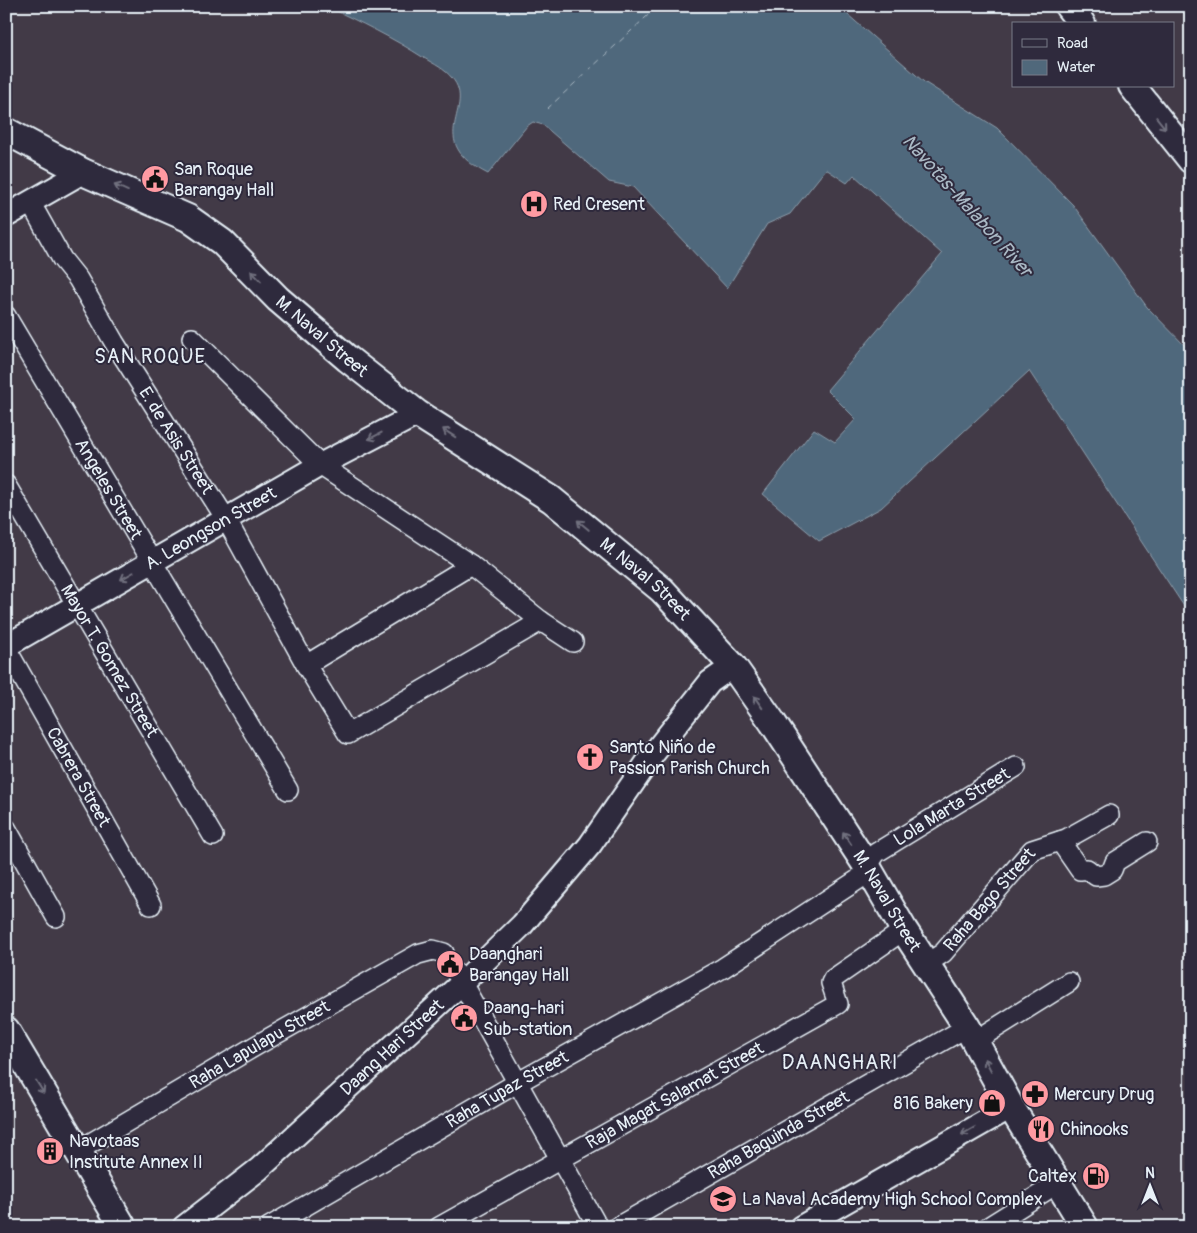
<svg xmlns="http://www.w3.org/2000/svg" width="1197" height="1233" viewBox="0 0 1197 1233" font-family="Pangolin,sans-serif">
  <rect width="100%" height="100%" fill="#423a47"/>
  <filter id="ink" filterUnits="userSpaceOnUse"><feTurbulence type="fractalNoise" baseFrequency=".02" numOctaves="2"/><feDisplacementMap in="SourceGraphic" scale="10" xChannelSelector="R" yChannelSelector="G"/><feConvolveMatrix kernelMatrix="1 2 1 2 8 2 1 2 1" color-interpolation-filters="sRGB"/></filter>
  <g filter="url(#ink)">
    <!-- water -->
    <path fill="#50687b" stroke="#8d9fad" d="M326 6H838L924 82 997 128 1073 205 1147 307 1191 352V617L1029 371 881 508 819 541 763 494 814 429 835 442 856 419 827 390 942 254 854 175 847 183 826 169 790 214 767 224 727 288 633 187 609 182 543 125 533 122 527 126 488 174C421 140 478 108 452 78 445 69 434 64 424 58 393 38 360 22 326 6Z"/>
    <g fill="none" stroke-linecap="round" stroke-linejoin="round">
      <!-- ferry -->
      <path stroke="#abbac6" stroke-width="1" stroke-dasharray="6 5" stroke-linecap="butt" d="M547 109 658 6"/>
      <!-- minor-tunnel -->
      <path stroke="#5b5562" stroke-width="19" stroke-dasharray="19 9" stroke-linecap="butt" d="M444 953 457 974"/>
      <!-- minor casing -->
      <g stroke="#e8f1f8" stroke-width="22">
        <g id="minor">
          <path id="s1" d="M30 202 62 259 78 279 114 342 226 519 306 665 348 734 541 621"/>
          <path id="s2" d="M6 316 288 790"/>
          <path d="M192 338 320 465 471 565 541 621 573 642"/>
          <path id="s3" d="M6 485 213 836"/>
          <path id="s4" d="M6 648 151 905"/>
          <path d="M306 665 471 565"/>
          <path d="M6 828 56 917"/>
          <path d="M1060 841 1080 870 1087 869 1096 876 1104 875 1112 870 1115 862 1147 842"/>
          <path id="s5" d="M926 964 943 953 1032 850 1066 839 1109 815"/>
          <path d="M457 974 598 1227"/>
          <path d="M975 1041 1069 982"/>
          <path id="s6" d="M79 1150 257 1045 418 954 433 950 444 953"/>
          <path id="s7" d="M269 1227 517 1083 723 968 859 879 876 853 1016 767"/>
          <path id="s8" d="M439 1227 838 1004 831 983 833 979 904 930"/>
          <path id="s9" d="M617 1227 967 1027"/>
          <path d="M988 1227 1058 1183"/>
        </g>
      </g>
      <!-- tertiary casing -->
      <g stroke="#e8f1f8" stroke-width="26">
        <g id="tertiary">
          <path d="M6 216 83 172"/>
          <path id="s10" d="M6 646 320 465 418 414"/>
          <path id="s11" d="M184 1227 259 1169 462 983 522 925 590 845 653 754 710 682 733 666"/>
          <path d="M801 1227 1011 1107"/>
        </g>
      </g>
      <!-- secondary casing -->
      <g stroke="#e8f1f8" stroke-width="30">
        <g id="secondary">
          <path d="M1068 6 1082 24"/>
          <path d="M1132 86 1191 160"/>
          <path id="s12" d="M6 131 83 172 188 218 222 242 278 299 348 359 418 414 551 499 662 590 733 666 773 723 868 868 904 930 967 1027 1011 1107 1085 1227"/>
          <path d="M6 1030 123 1227"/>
        </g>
      </g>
      <!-- minor -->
      <use href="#minor" stroke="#2f2a3d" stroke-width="19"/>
      <!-- tertiary -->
      <use href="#tertiary" stroke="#2f2a3d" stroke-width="22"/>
      <!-- secondary -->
      <use href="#secondary" stroke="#2f2a3d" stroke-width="26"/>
    </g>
    <!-- one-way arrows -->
    <defs><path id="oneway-shaft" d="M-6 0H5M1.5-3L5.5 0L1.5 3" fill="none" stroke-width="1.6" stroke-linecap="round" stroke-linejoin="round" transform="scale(1.25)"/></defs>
    <g stroke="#70707e">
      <use href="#oneway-shaft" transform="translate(1161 123) rotate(51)"/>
      <use href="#oneway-shaft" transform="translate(121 188) rotate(-156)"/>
      <use href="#oneway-shaft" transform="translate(256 276) rotate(-134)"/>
      <use href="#oneway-shaft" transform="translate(449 433) rotate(-147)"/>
      <use href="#oneway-shaft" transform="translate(375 436) rotate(153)"/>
      <use href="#oneway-shaft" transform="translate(583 525) rotate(-140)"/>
      <use href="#oneway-shaft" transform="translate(127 576) rotate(150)"/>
      <use href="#oneway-shaft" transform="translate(758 702) rotate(-125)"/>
      <use href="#oneway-shaft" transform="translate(847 838) rotate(-124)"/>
      <use href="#oneway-shaft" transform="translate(988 1065) rotate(-118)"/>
      <use href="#oneway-shaft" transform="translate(40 1087) rotate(58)"/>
      <use href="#oneway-shaft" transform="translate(968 1131) rotate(150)"/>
    </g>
  </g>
  <!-- icons -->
  <defs>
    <g id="civic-disc" transform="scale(1.4375)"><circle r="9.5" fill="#ff9aa2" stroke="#2f2a3d"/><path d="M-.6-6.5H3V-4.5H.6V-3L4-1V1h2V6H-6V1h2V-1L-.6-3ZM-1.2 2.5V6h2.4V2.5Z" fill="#111"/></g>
    <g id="hospital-disc" transform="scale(1.4375)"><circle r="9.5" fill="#ff9aa2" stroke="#2f2a3d"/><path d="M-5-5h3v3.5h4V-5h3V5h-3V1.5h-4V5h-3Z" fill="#111"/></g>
    <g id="church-disc" transform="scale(1.4375)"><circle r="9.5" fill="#ff9aa2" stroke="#2f2a3d"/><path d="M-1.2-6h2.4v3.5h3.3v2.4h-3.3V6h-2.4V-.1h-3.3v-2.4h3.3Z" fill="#111"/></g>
    <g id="pharmacy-disc" transform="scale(1.4375)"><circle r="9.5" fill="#ff9aa2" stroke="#2f2a3d"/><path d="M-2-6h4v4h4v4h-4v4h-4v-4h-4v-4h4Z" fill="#111"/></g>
    <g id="shop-disc" transform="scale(1.4375)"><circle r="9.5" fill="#ff9aa2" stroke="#2f2a3d"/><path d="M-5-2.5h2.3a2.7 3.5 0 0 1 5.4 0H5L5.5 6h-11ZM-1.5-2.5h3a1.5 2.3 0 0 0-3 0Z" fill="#111"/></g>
    <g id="restaurant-disc" transform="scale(1.4375)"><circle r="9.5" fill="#ff9aa2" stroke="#2f2a3d"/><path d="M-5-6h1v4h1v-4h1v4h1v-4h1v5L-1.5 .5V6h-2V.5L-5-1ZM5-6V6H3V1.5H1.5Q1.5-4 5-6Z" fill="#111"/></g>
    <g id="building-disc" transform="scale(1.4375)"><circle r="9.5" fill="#ff9aa2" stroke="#2f2a3d"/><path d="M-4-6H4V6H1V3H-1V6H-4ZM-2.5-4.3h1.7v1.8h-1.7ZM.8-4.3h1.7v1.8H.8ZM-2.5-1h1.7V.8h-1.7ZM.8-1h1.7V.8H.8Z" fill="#111"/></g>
    <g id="fuel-disc" transform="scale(1.4375)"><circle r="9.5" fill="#ff9aa2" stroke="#2f2a3d"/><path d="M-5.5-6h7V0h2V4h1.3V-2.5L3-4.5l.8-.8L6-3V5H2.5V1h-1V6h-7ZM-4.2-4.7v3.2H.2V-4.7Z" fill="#111"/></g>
    <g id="school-disc" transform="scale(1.4375)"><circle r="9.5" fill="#ff9aa2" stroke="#2f2a3d"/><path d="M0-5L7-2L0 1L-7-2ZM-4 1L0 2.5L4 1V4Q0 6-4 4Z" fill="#111"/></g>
  </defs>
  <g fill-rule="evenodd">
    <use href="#civic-disc" x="155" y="179"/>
    <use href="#hospital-disc" x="534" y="204"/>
    <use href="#church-disc" x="590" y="757"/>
    <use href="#civic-disc" x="450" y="964"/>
    <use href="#civic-disc" x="464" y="1018"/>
    <use href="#pharmacy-disc" x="1035" y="1094"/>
    <use href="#shop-disc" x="992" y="1103"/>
    <use href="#restaurant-disc" x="1041" y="1129"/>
    <use href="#building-disc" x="50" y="1151"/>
    <use href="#fuel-disc" x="1096" y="1176"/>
    <use href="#school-disc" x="723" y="1199"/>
  </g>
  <g text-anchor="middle" stroke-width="4" stroke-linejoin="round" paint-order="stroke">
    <!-- poi labels -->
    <g font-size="18" fill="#e8f1f8" stroke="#2f2a3d" text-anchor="start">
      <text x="174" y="175">San Roque<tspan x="174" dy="21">Barangay Hall</tspan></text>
      <text x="553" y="210">Red Cresent</text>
      <text x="609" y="753">Santo Niño de<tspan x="609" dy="21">Passion Parish Church</tspan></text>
      <text x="469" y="960">Daanghari<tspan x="469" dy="21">Barangay Hall</tspan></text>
      <text x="483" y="1014">Daang-hari<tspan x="483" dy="21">Sub-station</tspan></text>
      <text x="1054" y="1100">Mercury Drug</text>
      <text x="973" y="1109" text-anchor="end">816 Bakery</text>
      <text x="1060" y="1135">Chinooks</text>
      <text x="69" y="1147">Navotaas<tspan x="69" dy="21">Institute Annex II</tspan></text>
      <text x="1077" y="1182" text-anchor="end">Caltex</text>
      <text x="742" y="1205">La Naval Academy High School Complex</text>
    </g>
    <!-- street labels -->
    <g font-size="18" fill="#e8f1f8" stroke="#2f2a3d">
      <text dy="6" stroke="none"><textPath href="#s12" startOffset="381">M. Naval Street</textPath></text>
      <text dy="6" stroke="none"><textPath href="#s1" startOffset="280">E. de Asis Street</textPath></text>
      <text dy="6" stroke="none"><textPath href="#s2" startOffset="201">Angeles Street</textPath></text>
      <text dy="6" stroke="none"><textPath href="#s10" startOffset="236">A. Leongson Street</textPath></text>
      <text dy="6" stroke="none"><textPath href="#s12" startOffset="786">M. Naval Street</textPath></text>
      <text dy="6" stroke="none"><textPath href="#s3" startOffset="204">Mayor T. Gomez Street</textPath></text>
      <text dy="6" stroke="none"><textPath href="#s4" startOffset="148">Cabrera Street</textPath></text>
      <text dy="6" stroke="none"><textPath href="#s7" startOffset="805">Lola Marta Street</textPath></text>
      <text dy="6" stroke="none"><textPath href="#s12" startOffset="1191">M. Naval Street</textPath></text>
      <text dy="6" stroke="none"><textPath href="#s5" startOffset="91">Raha Bago Street</textPath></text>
      <text dy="6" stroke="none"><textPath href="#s6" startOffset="209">Raha Lapulapu Street</textPath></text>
      <text dy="6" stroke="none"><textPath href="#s11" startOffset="275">Daang Hari Street</textPath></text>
      <text dy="6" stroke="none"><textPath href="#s7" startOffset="275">Raha Tupaz Street</textPath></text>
      <text dy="6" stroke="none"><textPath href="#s8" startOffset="270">Raja Magat Salamat Street</textPath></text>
      <text dy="6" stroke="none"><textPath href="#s9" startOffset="186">Raha Baguinda Street</textPath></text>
    </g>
    <!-- water labels -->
    <g font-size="19" font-style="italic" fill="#abbac6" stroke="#2f2a3d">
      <text transform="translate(968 205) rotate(48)" y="7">Navotas-Malabon River</text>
    </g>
    <!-- quarter labels -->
    <g font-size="20" letter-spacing="1" fill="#e8f1f8" stroke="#2f2a3d">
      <text x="150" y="363">SAN ROQUE</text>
      <text x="840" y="1069">DAANGHARI</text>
    </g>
  </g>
  <!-- margin -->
  <rect width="1197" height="1233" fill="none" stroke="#2f2a3d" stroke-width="25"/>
  <rect x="12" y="12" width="1172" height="1208" fill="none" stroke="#e8f1f8" stroke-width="2" filter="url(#ink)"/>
  <!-- legend -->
  <rect x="1012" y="22" width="162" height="65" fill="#2f2a3d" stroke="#797a88"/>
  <rect x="1022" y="39" width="25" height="8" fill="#2f2a3d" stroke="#797a88"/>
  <text x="1057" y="48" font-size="15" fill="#e8f1f8">Road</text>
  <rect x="1022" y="60" width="25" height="15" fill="#50687b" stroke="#797a88"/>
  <text x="1057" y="72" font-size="15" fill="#e8f1f8">Water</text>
  <!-- north arrow -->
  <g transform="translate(1150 1186)" stroke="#2f2a3d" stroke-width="4" paint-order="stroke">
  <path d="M0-4L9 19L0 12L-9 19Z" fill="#e8f1f8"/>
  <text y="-8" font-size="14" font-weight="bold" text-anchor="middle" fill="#e8f1f8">N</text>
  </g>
</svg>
